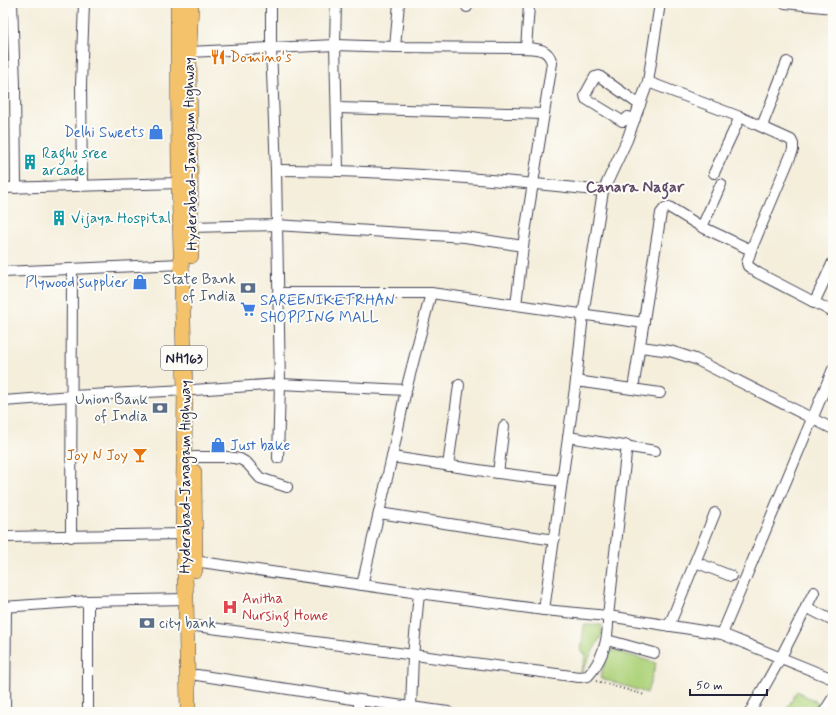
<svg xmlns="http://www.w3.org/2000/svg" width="836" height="715" viewBox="0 0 836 715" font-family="Mynerve,sans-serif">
  <rect width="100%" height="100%" fill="#fdfcf7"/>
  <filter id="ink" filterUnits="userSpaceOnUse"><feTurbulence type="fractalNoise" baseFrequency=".025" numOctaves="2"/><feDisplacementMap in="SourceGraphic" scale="8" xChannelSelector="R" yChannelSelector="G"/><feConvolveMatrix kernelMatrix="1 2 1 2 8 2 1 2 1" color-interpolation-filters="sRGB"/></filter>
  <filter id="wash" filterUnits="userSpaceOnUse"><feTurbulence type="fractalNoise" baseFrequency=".012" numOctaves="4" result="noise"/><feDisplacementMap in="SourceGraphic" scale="16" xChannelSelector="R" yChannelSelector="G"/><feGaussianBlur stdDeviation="0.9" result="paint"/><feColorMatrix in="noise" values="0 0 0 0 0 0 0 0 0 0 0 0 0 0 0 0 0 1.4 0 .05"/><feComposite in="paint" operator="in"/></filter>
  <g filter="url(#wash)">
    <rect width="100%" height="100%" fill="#f4eedb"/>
    <!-- green -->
    <g fill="#afd37c" stroke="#687a5c">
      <path d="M584 625H602V634L581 673 586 654 581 652Z"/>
      <path d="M609 649 656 663 647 693 600 678Z"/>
      <path d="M797 691 820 704 815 712H785Z"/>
    </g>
  </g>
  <g filter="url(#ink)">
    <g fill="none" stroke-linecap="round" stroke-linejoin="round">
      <!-- minor casing -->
      <g stroke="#424153" stroke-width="12">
        <g id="minor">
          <path d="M12 3 15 85 16 188"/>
          <path d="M271 3V48L276 170 280 384 278 458"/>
          <path d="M336 3 335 45 338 170"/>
          <path d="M785 3 833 8"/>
          <path d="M467 7V3"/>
          <path d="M395 47 399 3"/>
          <path d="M526 48 529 6"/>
          <path d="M189 52 335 45 395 47 521 48C536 49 548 47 552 63L523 246 516 305"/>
          <path d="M648 82 740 117 791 140 793 144V150L751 250 747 263 748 266 758 273 833 312"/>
          <path d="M338 108 544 114"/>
          <path d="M635 119 628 117 624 121H622L586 99 585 95 595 77 599 76 640 105"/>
          <path d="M762 126 787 62"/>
          <path d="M276 170C385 170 495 179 603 191"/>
          <path d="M714 173 740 117"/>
          <path d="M82 185 81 85 84 3"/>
          <path d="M3 188 179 183"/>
          <path d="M191 227 276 225 465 237 523 246"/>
          <path d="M702 227 721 184"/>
          <path d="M3 272 181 264"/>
          <path d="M278 293H431L644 323"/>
          <path d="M814 303 833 262"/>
          <path d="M641 347 670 351 695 359 833 429"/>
          <path d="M576 381 660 393"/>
          <path d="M633 389 661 213 665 208 669 207 702 227 751 250"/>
          <path d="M193 390 280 384 406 390"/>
          <path d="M3 401 72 396 185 390"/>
          <path d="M568 437 655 451"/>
          <path d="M194 457H227L240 459 247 463 260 478 287 487"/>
          <path d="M392 457 498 473 562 481"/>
          <path d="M448 466 459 385"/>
          <path d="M498 473 504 426"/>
          <path d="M379 513 554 540"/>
          <path d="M3 537 183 534"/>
          <path d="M71 537 72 269"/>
          <path d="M194 561 419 593 544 610 608 616 722 634 833 679"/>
          <path d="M695 562 731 576"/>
          <path d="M362 585 392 457 406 390 431 293"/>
          <path d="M88 601V712"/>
          <path d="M3 607 88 601 186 599"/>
          <path d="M806 607 833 621"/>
          <path d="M544 610 576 381 583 315 603 191 627 140 648 82 660 3"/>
          <path d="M196 626 579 677 588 676C603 659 609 639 608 616L627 445"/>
          <path d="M669 626 715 513"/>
          <path d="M722 634 833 369"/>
          <path d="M607 640 654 653"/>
          <path d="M197 675 359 700V712"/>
          <path d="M359 700 448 712"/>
          <path d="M411 707 413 656 419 593"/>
          <path d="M5 712 6 607"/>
          <path d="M750 712 781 657 814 592"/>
          <path d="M824 712 833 698"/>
        </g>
      </g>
      <!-- highway casing -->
      <g stroke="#424153" stroke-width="16">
        <g id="highway">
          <path d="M178 3 179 183 185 390 183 534 186 599 188 712"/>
          <path d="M191 3 189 49 191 256"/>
          <path d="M194 472 195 570"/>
        </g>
      </g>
      <!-- path -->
      <path stroke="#424153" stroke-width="2" stroke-dasharray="1 3" stroke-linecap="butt" d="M596 681 645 695"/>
      <!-- minor -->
      <use href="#minor" stroke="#fff" stroke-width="10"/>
      <!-- highway -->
      <use href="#highway" stroke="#f3c26a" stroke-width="15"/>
    </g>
  </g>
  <!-- icons -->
  <defs>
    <g id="restaurant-bare" transform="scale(1.2)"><path d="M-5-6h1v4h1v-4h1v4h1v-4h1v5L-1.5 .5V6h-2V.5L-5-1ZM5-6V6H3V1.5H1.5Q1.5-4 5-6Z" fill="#e8710a" stroke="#fdfcf7" stroke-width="2.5" paint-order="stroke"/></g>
    <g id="shop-bare" transform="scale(1.2)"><path d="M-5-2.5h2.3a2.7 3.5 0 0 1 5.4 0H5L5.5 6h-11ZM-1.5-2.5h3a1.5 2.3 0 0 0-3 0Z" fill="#3f7fe0" stroke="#fdfcf7" stroke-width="2.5" paint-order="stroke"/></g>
    <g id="building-bare" transform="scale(1.2)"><path d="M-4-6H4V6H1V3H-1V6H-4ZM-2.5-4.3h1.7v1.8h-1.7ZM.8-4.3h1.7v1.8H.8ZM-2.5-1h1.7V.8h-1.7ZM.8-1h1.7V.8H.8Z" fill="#0f9aa8" stroke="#fdfcf7" stroke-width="2.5" paint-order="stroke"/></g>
    <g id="bank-bare" transform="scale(1.2)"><path d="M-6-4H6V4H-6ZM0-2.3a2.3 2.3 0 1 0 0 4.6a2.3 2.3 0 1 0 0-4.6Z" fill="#5c6f8a" stroke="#fdfcf7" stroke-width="2.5" paint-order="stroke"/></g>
    <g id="supermarket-bare" transform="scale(1.2)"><path d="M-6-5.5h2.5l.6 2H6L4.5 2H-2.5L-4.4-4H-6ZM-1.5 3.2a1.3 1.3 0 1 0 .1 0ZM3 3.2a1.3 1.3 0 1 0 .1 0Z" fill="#3f7fe0" stroke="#fdfcf7" stroke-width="2.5" paint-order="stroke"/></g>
    <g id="bar-bare" transform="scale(1.2)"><path d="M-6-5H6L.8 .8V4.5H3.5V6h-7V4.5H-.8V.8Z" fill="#e8710a" stroke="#fdfcf7" stroke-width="2.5" paint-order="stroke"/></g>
    <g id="hospital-bare" transform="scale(1.2)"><path d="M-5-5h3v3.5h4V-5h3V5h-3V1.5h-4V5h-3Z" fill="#e0444e" stroke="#fdfcf7" stroke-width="2.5" paint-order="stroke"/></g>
  </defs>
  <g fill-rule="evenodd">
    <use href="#restaurant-bare" x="218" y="57"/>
    <use href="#shop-bare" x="156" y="132"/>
    <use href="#building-bare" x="30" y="162"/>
    <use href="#building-bare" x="59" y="218"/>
    <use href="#shop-bare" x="140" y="282"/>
    <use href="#bank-bare" x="248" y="288"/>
    <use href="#supermarket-bare" x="248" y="309"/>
    <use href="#bank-bare" x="160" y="408"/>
    <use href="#shop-bare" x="218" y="445"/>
    <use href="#bar-bare" x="140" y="455"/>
    <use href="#hospital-bare" x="230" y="607"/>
    <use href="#bank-bare" x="147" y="623"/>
  </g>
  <g text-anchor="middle" stroke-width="4" stroke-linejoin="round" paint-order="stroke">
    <!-- shield labels -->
    <rect fill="#fdfcf7" stroke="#646373" stroke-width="1" x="161" y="346" width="46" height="24" rx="3"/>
    <g font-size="14" font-weight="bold" fill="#22223b">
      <text x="184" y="363">NH163</text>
    </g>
    <!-- food labels -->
    <g font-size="15" fill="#c56008" stroke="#fdfcf7" text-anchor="start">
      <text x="230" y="62">Domino's</text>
      <text x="128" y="460" text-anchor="end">Joy N Joy</text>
    </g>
    <!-- shop labels -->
    <g font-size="15" fill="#366cbe" stroke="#fdfcf7" text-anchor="end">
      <text x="144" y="137">Delhi Sweets</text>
      <text x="128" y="287">Plywood supplier</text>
      <text x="260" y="305" text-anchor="start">SAREENIKETRHAN<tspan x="260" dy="17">SHOPPING MALL</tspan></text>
      <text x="230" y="450" text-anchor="start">Just bake</text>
    </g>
    <!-- culture labels -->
    <g font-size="15" fill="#0d838f" stroke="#fdfcf7" text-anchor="start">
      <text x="42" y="158">Raghu sree<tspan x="42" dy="17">arcade</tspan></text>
      <text x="71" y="223">Vijaya Hospital</text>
    </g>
    <!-- street labels -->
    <g font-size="15" fill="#22223b" stroke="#fdfcf7">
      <text transform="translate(190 154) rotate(-91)" y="5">Hyderabad-Janagam Highway</text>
      <text transform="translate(185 477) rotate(-90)" y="5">Hyderabad-Janagam Highway</text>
    </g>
    <!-- service labels -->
    <g font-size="15" fill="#4e5e75" stroke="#fdfcf7" text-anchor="end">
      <text x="236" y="284">State Bank<tspan x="236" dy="17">of India</tspan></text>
      <text x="148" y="404">Union Bank<tspan x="148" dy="17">of India</tspan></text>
      <text x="159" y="628" text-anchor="start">city bank</text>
    </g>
    <!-- health labels -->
    <g font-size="15" fill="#be3a42" stroke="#fdfcf7" text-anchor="start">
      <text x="242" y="603">Anitha<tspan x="242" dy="17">Nursing Home</tspan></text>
    </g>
    <!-- neighbourhood labels -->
    <g font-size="16" font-weight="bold" fill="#614b6b" stroke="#fdfcf7">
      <text x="635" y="192">Canara Nagar</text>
    </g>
  </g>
  <!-- margin -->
  <rect width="836" height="715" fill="none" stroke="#fdfcf7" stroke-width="16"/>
  <!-- scale -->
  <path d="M690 689v6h77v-6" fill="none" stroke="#22223b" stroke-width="2"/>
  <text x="696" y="689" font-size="12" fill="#22223b" stroke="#fdfcf7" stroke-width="3" paint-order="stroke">50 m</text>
</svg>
